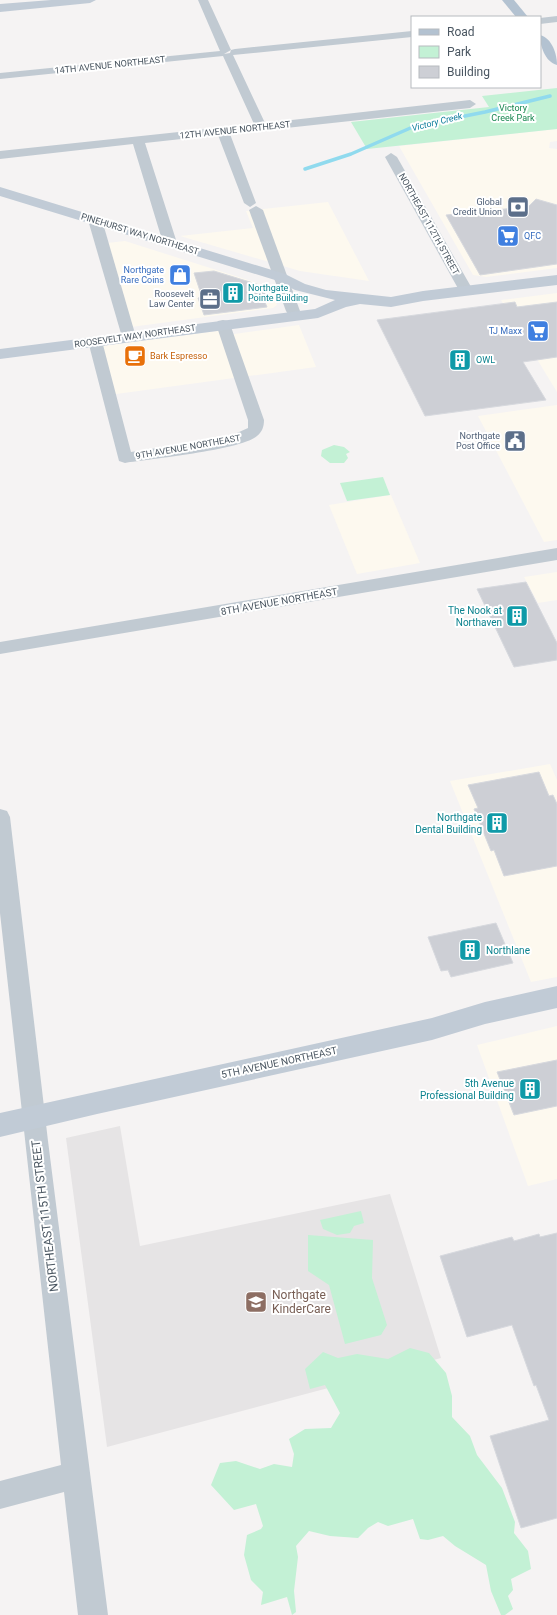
<svg xmlns="http://www.w3.org/2000/svg" width="557" height="1615" viewBox="0 0 557 1615" font-family="Roboto,sans-serif">
  <rect width="100%" height="100%" fill="#f5f3f3"/>
  <!-- commercial -->
  <g fill="#fdf9ef">
    <path d="M557 129V141L550 142 549 148 557 149V268L486 277 473 275 399 146Z"/>
    <path d="M328 202 369 281 300 271 180 236 253 228 246 211Z"/>
    <path d="M125 241 270 287 277 305 273 308 131 327 107 243Z"/>
    <path d="M557 293V392L501 300Z"/>
    <path d="M299 325 316 367 109 395 96 347 225 330 227 335Z"/>
    <path d="M557 405V540L544 542 478 416Z"/>
    <path d="M391 495 420 563 357 574 329 505Z"/>
    <path d="M557 572V600L538 603 524 577Z"/>
    <path d="M550 764 557 780V977L531 982 450 781Z"/>
    <path d="M557 1026V1179L528 1186 477 1045Z"/>
  </g>
  <!-- education -->
  <path fill="#e6e4e5" d="M120 1126 140 1246 390 1194 441 1358 107 1447 66 1138Z"/>
  <!-- green -->
  <g fill="#c3f1d5">
    <path d="M557 88V129L367 149 351 122 489 107 482 96Z"/>
    <path d="M334 445 344 447 350 452 346 454 348 458 344 463H330L321 456 322 450Z"/>
    <path d="M383 477 390 495 347 501 340 483Z"/>
    <path d="M361 1211 364 1223 354 1226 350 1233 337 1235 323 1229 320 1220Z"/>
    <path d="M308 1235 373 1240 372 1278 387 1325 381 1335 345 1344 329 1285 308 1271Z"/>
    <path d="M410 1348 429 1353 446 1373 452 1396V1417L470 1436 477 1455 502 1488 515 1522 514 1533 528 1551 531 1569 511 1579 513 1590 508 1596 513 1609 505 1615H501L491 1591 486 1565 455 1546 443 1536 428 1540 420 1539 413 1519 388 1526 378 1522 368 1528 358 1538 330 1536 309 1531 296 1546 298 1557 294 1591 296 1612 292 1615 287 1597 261 1605 263 1592 251 1580 244 1555 247 1535 261 1529 263 1526 256 1504 234 1510 211 1485 220 1463 236 1461 260 1469 274 1464 292 1467 294 1454 289 1439 305 1429 331 1428 340 1413 325 1385 310 1389 305 1369 323 1352 338 1358 357 1354 388 1359Z"/>
  </g>
  <g fill="none" stroke-linecap="round" stroke-linejoin="round">
    <!-- stream -->
    <path stroke="#90daee" stroke-width="3.5" d="M305 169 351 154 415 126 485 112 550 96"/>
  </g>
  <!-- building -->
  <g fill="#cdcfd5" stroke="#d7d9de">
    <path d="M536 199 557 205V264L480 275 446 215 524 207 525 210Z"/>
    <path d="M214 271 263 286 268 300H264L267 307 204 315 198 298 202 297 194 273Z"/>
    <path d="M515 302 517 307 557 302V357L523 362 546 400 425 416 377 320Z"/>
    <path d="M526 582 557 643V660L514 667 477 589Z"/>
    <path d="M539 772 549 796 553 795 557 804V866L504 876 494 850 491 851 474 809 478 808 468 785Z"/>
    <path d="M496 923 513 963 451 977 448 970 441 971 428 937Z"/>
    <path d="M557 1060V1106L514 1115 497 1072Z"/>
    <path d="M557 1233V1518L521 1528 490 1436 549 1420 536 1385 534 1386 512 1325 467 1337 440 1256 512 1237 514 1241 539 1234 540 1237Z"/>
  </g>
  <g fill="none" stroke-linecap="round" stroke-linejoin="round">
    <!-- street -->
    <g fill="#c1cad2" fill-rule="evenodd">
      <path d="M198 0H208L231 50 224 54 230 53 231 50 235 49 412 31V37L233 55 265 123 470 100 476 104 470 108 230 134 256 203 250 207 244 203 218 135 145 143 177 243 175 246H165L163 243 133 144 0 159V151L254 124 223 56 0 79V73L220 51Z"/>
      <path d="M557 16V22L540 24V18Z"/>
      <path d="M391 153 397 157 474 292 472 295H462L460 292 385 157Z"/>
      <path d="M256 206 263 210 300 311 298 314H288L286 311 249 210Z"/>
      <path d="M95 216 102 220 136 337 134 340H124L122 337 88 220Z"/>
      <path d="M223 320 228 321 230 324 264 420C264 427 262 432 257 436 242 450 150 459 125 463L119 461 88 341 90 338H100L102 341 131 452 228 437 248 428V420L216 324 218 321Z"/>
      <path d="M557 548V560L0 654V642Z"/>
      <path d="M0 809 7 811 10 817 48 1141 108 1615H78L64 1492 0 1509V1481L61 1465 0 913Z"/>
    </g>
    <!-- secondary -->
    <g fill="#c1cbd6" fill-rule="evenodd">
      <path d="M51 0H96L90 3 0 12V4Z"/>
      <path d="M0 187 285 274 305 284 326 290 391 297 423 291 557 275V285L423 301 391 307 360 304 346 307 318 318 0 359V349L315 309 335 300 295 290 275 280 0 196Z"/>
      <path d="M557 986V1008L485 1024 432 1040 97 1114 0 1137V1113L432 1018 485 1002Z"/>
    </g>
    <!-- primary -->
    <g fill="#b3c2d1" fill-rule="evenodd">
      <path d="M502 0H514L528 17H516Z"/>
      <path d="M540 35C552 38 557 54 557 65 545 62 540 46 540 35Z"/>
    </g>
  </g>
  <!-- icons -->
  <defs>
    <g id="bank-square" transform="scale(1.15)"><rect x="-9" y="-9" width="18" height="18" rx="4" fill="#5c6f8a" stroke="#fff"/><path d="M-6-4H6V4H-6ZM0-2.3a2.3 2.3 0 1 0 0 4.6a2.3 2.3 0 1 0 0-4.6Z" fill="#fff"/></g>
    <g id="supermarket-square" transform="scale(1.15)"><rect x="-9" y="-9" width="18" height="18" rx="4" fill="#3f7fe0" stroke="#fff"/><path d="M-6-5.5h2.5l.6 2H6L4.5 2H-2.5L-4.4-4H-6ZM-1.5 3.2a1.3 1.3 0 1 0 .1 0ZM3 3.2a1.3 1.3 0 1 0 .1 0Z" fill="#fff"/></g>
    <g id="shop-square" transform="scale(1.15)"><rect x="-9" y="-9" width="18" height="18" rx="4" fill="#3f7fe0" stroke="#fff"/><path d="M-5-2.5h2.3a2.7 3.5 0 0 1 5.4 0H5L5.5 6h-11ZM-1.5-2.5h3a1.5 2.3 0 0 0-3 0Z" fill="#fff"/></g>
    <g id="building-square" transform="scale(1.15)"><rect x="-9" y="-9" width="18" height="18" rx="4" fill="#0f9aa8" stroke="#fff"/><path d="M-4-6H4V6H1V3H-1V6H-4ZM-2.5-4.3h1.7v1.8h-1.7ZM.8-4.3h1.7v1.8H.8ZM-2.5-1h1.7V.8h-1.7ZM.8-1h1.7V.8H.8Z" fill="#fff"/></g>
    <g id="office-square" transform="scale(1.15)"><rect x="-9" y="-9" width="18" height="18" rx="4" fill="#5c6f8a" stroke="#fff"/><path d="M-6-3h4V-5.5h4V-3h4V5H-6ZM-1-4.5V-3h2v-1.5ZM-6 0V1H6V0Z" fill="#fff"/></g>
    <g id="cafe-square" transform="scale(1.15)"><rect x="-9" y="-9" width="18" height="18" rx="4" fill="#e8710a" stroke="#fff"/><path d="M-5.5-4.5H6V0H3Q3 3.5 0 3.5H-2.5Q-5.5 3.5-5.5 0ZM3-3.2v2h1.7v-2ZM-6 4.5H4V6H-6Z" fill="#fff"/></g>
    <g id="civic-square" transform="scale(1.15)"><rect x="-9" y="-9" width="18" height="18" rx="4" fill="#5c6f8a" stroke="#fff"/><path d="M-.6-6.5H3V-4.5H.6V-3L4-1V1h2V6H-6V1h2V-1L-.6-3ZM-1.2 2.5V6h2.4V2.5Z" fill="#fff"/></g>
    <g id="school-square" transform="scale(1.15)"><rect x="-9" y="-9" width="18" height="18" rx="4" fill="#8d6e63" stroke="#fff"/><path d="M0-5L7-2L0 1L-7-2ZM-4 1L0 2.5L4 1V4Q0 6-4 4Z" fill="#fff"/></g>
  </defs>
  <g fill-rule="evenodd">
    <use href="#bank-square" x="518" y="207"/>
    <use href="#supermarket-square" x="508" y="236"/>
    <use href="#shop-square" x="180" y="275"/>
    <use href="#building-square" x="233" y="293"/>
    <use href="#office-square" x="210" y="299"/>
    <use href="#supermarket-square" x="538" y="331"/>
    <use href="#cafe-square" x="135" y="356"/>
    <use href="#building-square" x="460" y="360"/>
    <use href="#civic-square" x="515" y="441"/>
    <use href="#building-square" x="517" y="616"/>
    <use href="#building-square" x="497" y="823"/>
    <use href="#building-square" x="470" y="950"/>
    <use href="#building-square" x="530" y="1089"/>
    <use href="#school-square" x="256" y="1302"/>
  </g>
  <g text-anchor="middle" stroke-width="4" stroke-linejoin="round" paint-order="stroke">
    <!-- far-street labels -->
    <g font-size="9" fill="#4a5661" stroke="#fff">
      <text transform="translate(110 65) rotate(-6)" y="3">14TH AVENUE NORTHEAST</text>
      <text transform="translate(235 130) rotate(-6)" y="3">12TH AVENUE NORTHEAST</text>
      <text transform="translate(429 224) rotate(61)" y="3">NORTHEAST 112TH STREET</text>
      <text transform="translate(140 234) rotate(17)" y="3">PINEHURST WAY NORTHEAST</text>
      <text transform="translate(135 336) rotate(-8)" y="3">ROOSEVELT WAY NORTHEAST</text>
      <text transform="translate(188 447) rotate(-10)" y="3">9TH AVENUE NORTHEAST</text>
    </g>
    <!-- far-park labels -->
    <g font-size="9" fill="#17864f" stroke="#fff">
      <text x="513" y="111">Victory<tspan x="513" dy="10">Creek Park</tspan></text>
    </g>
    <!-- far-water labels -->
    <g font-size="9" font-style="italic" fill="#0c7c9b" stroke="#fff">
      <text transform="translate(437 122) rotate(-14)" y="3">Victory Creek</text>
    </g>
    <!-- far-service labels -->
    <g font-size="9" fill="#4e5e75" stroke="#fff" text-anchor="end">
      <text x="502" y="205">Global<tspan x="502" dy="10">Credit Union</tspan></text>
      <text x="194" y="297">Roosevelt<tspan x="194" dy="10">Law Center</tspan></text>
      <text x="500" y="439">Northgate<tspan x="500" dy="10">Post Office</tspan></text>
    </g>
    <!-- far-shop labels -->
    <g font-size="9" fill="#366cbe" stroke="#fff" text-anchor="end">
      <text x="524" y="239" text-anchor="start">QFC</text>
      <text x="164" y="273">Northgate<tspan x="164" dy="10">Rare Coins</tspan></text>
      <text x="522" y="334">TJ Maxx</text>
    </g>
    <!-- far-culture labels -->
    <g font-size="9" fill="#0d838f" stroke="#fff" text-anchor="start">
      <text x="248" y="291">Northgate<tspan x="248" dy="10">Pointe Building</tspan></text>
      <text x="476" y="363">OWL</text>
    </g>
    <!-- far-food labels -->
    <g font-size="9" fill="#c56008" stroke="#fff" text-anchor="start">
      <text x="150" y="359">Bark Espresso</text>
    </g>
    <!-- street labels -->
    <g font-size="10" fill="#4a5661" stroke="#fff">
      <text transform="translate(279 601) rotate(-10)" y="4">8TH AVENUE NORTHEAST</text>
      <text transform="translate(279 1062) rotate(-12)" y="4">5TH AVENUE NORTHEAST</text>
    </g>
    <!-- culture labels -->
    <g font-size="10" fill="#0d838f" stroke="#fff" text-anchor="end">
      <text x="502" y="614">The Nook at<tspan x="502" dy="12">Northaven</tspan></text>
      <text x="482" y="821">Northgate<tspan x="482" dy="12">Dental Building</tspan></text>
      <text x="486" y="954" text-anchor="start">Northlane</text>
      <text x="514" y="1087">5th Avenue<tspan x="514" dy="12">Professional Building</tspan></text>
    </g>
    <!-- near-street labels -->
    <g font-size="12" fill="#4a5661" stroke="#fff">
      <text transform="translate(45 1216) rotate(-97)" y="4">NORTHEAST 115TH STREET</text>
    </g>
    <!-- near-education labels -->
    <g font-size="12" fill="#785e54" stroke="#fff" text-anchor="start">
      <text x="272" y="1299">Northgate<tspan x="272" dy="14">KinderCare</tspan></text>
    </g>
  </g>
  <!-- legend -->
  <rect x="411" y="16" width="130" height="72" fill="#ffffff" stroke="#b7bbc0"/>
  <rect x="419" y="29" width="20" height="6" fill="#b3c2d1" stroke="#b7bbc0"/>
  <text x="447" y="36" font-size="12" fill="#4a5661">Road</text>
  <rect x="419" y="46" width="20" height="12" fill="#c3f1d5" stroke="#b7bbc0"/>
  <text x="447" y="56" font-size="12" fill="#4a5661">Park</text>
  <rect x="419" y="66" width="20" height="12" fill="#cdcfd5" stroke="#b7bbc0"/>
  <text x="447" y="76" font-size="12" fill="#4a5661">Building</text>
</svg>
